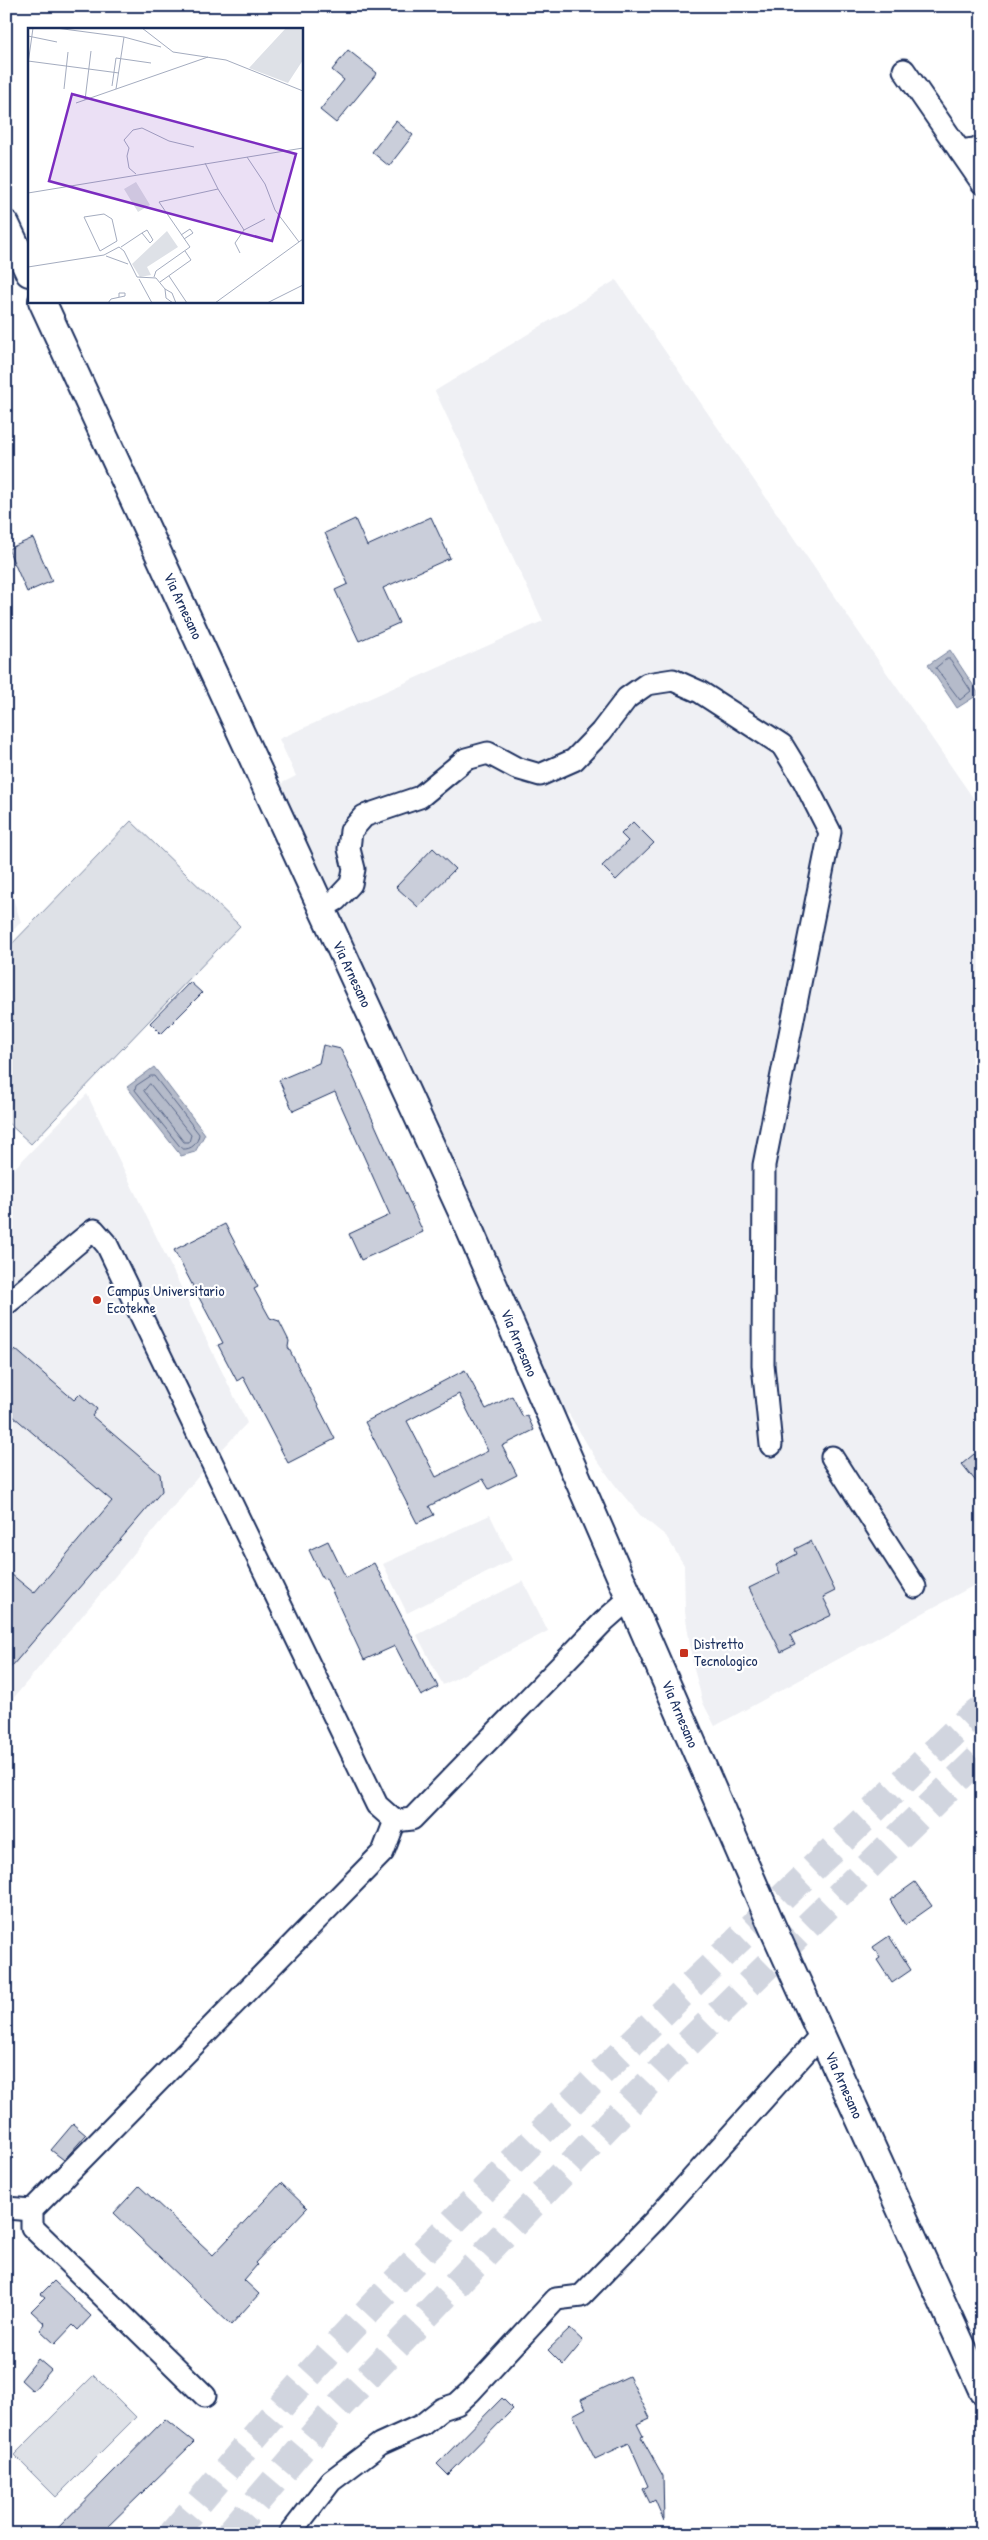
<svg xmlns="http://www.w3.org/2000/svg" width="988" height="2540" viewBox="0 0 988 2540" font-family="'Patrick Hand',sans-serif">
  <rect width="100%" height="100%" fill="#fff"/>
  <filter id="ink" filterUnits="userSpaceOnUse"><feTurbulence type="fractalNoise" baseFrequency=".02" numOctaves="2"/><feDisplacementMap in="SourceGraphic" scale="10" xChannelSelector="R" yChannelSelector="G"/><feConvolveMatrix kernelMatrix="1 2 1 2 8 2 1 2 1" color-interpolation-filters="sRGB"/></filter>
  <g filter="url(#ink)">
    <!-- built -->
    <g fill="#eff0f4">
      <path d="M616 280 982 811V1581L715 1726 703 1703 693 1665 685 1612 684 1565 666 1536 640 1515 618 1489 596 1459 569 1414 557 1411 276 786 296 776 279 739 543 621 435 391Z"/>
      <path d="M6 879 21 922 6 938Z"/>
      <path d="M87 1094 247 1423 212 1460 6 1707V1177Z"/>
      <path d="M490 1515 512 1560 407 1613 383 1564Z"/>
      <path d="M523 1581 548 1631 443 1685 417 1635Z"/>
    </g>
    <!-- green -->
    <g fill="#dee1e7" stroke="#7c88a2">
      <path d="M131 821 240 926 31 1144 6 1121V950Z"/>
      <path d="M94 2375 136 2417 56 2497 14 2455Z"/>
    </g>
    <!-- water -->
    <g fill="#b5bbca" stroke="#77839f">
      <path d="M950 650 979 694 957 708 928 665Z"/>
      <path d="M154 1067 205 1134 195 1152 181 1156 127 1087Z"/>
    </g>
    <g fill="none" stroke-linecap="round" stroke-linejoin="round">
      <!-- shore -->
      <g stroke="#596789" stroke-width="1">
        <path d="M947 659H950L971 691 960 700 936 668Z"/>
        <path d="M151 1076H154L199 1134C198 1143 192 1150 182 1149L135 1090 136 1086Z"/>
        <path d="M150 1084 191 1135 189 1142H184L144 1091Z"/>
      </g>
    </g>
    <!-- building -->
    <g fill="#caceda" stroke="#1b2f5e" fill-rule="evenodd">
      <path d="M348 50 377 73 336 123 320 110 344 80 332 70Z"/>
      <path d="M396 121 413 135 389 166 372 152Z"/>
      <path d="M431 517 450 558 383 588 399 623 359 641 335 590 348 584 325 533 355 519 367 546Z"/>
      <path d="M33 538 52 581 27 592 8 549Z"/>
      <path d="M633 822 654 843 616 880 602 866 628 841 621 834Z"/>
      <path d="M433 848 455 869 418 907 396 887Z"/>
      <path d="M190 982 202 993 161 1034 150 1023Z"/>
      <path d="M323 1045 341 1049 423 1232 361 1260 349 1234 390 1215 335 1092 293 1111 279 1080 319 1063Z"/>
      <path d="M225 1224 258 1287 254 1289 270 1318 279 1321 289 1341 288 1347 335 1439 288 1463 243 1377 237 1381 218 1345 223 1343 174 1250Z"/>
      <path d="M15 1349 74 1400 80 1394 97 1409 92 1416 160 1474 162 1491 6 1673V1570L34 1593 112 1501 6 1410V1359Z"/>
      <path d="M465 1370 486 1409 512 1396 523 1417 527 1415 534 1430 502 1446 517 1475 489 1489 483 1479 429 1506 434 1515 417 1523 365 1422ZM459 1394 488 1451 436 1477 407 1421Z"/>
      <path d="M974 1454 982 1464V1489L962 1464Z"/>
      <path d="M328 1541 346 1578 374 1563 438 1687 421 1696 395 1646 364 1660 326 1578 323 1579 309 1550Z"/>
      <path d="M811 1541 835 1591 823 1597 832 1615 790 1635 795 1645 781 1652 749 1588 780 1573 776 1565 797 1554 795 1549Z"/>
      <path d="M915 1882 932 1906 905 1925 890 1900Z"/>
      <path d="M889 1936 911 1970 892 1983 877 1960 880 1958 873 1947Z"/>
      <path d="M73 2124 86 2135 64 2160 51 2150Z"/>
      <path d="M281 2183 307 2208 255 2263 257 2265 244 2280 259 2294 231 2325 114 2213 139 2186 213 2255Z"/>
      <path d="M54 2281 91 2316 78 2330 73 2325 55 2344 40 2330 45 2324 31 2311 45 2297 41 2294Z"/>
      <path d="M570 2329 583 2341 563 2365 548 2350Z"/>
      <path d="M38 2359 51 2370 33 2391 21 2380Z"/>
      <path d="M629 2376 650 2418 637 2424 643 2436 641 2437 663 2476 664 2521 655 2500 650 2503 643 2489 648 2486 629 2443 595 2459 573 2415 586 2408 581 2399Z"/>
      <path d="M502 2398 513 2409 448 2475 437 2464Z"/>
      <path d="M165 2419 194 2442 100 2534H52Z"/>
    </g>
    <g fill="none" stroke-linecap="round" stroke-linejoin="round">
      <!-- highway-tunnel -->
      <g stroke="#d1d5df" stroke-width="28" stroke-dasharray="28 14" stroke-linecap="butt">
        <path d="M172 2534C220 2478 267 2420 317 2366 522 2141 746 1934 964 1723L982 1709"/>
        <path d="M229 2534 328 2418 671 2060 982 1755"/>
      </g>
      <!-- minor casing -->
      <g stroke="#1b2f5e" stroke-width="25">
        <g id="minor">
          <path d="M904 70 982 183"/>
          <path d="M960 151 982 148"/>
          <path d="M322 908 336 900 351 884 354 869 349 849 351 831 364 816 420 797 466 759 488 753 516 768 540 775 574 760 601 732 627 698 647 684 673 680 700 692 782 745 804 781 830 832 764 1165 763 1365 771 1445"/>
          <path d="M6 1304C37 1281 63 1253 94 1230L107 1245 377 1805 395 1821 412 1819 604 1621 630 1598"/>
          <path d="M832 1457 915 1587"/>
          <path d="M6 2208 32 2210"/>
          <path d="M205 2396 32 2227V2210L383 1852 395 1821"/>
          <path d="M290 2534 331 2481 380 2444 422 2425 442 2409 457 2404 470 2392 556 2299 581 2296 654 2221 821 2035"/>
        </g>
      </g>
      <!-- major casing -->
      <g stroke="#1b2f5e" stroke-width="30">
        <g id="major">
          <path d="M6 224 29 273"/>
          <path d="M42 301 465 1219 772 1926 982 2390"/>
        </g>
      </g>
      <!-- minor -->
      <use href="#minor" stroke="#fff" stroke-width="21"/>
      <!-- major -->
      <use href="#major" stroke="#fff" stroke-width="26"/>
    </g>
  </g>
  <!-- markers -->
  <g fill="#c8321e" stroke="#fff" stroke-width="2">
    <circle cx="97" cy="1300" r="5"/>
    <rect x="679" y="1648" width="10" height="10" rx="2.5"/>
  </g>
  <g text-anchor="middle" stroke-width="4.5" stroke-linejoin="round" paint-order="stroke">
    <!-- street labels -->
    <g font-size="15" fill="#1b2f5e" stroke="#fff">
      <text transform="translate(183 606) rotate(65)" y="5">Via Arnesano</text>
      <text transform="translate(352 974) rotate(65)" y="5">Via Arnesano</text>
      <text transform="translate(519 1343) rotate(67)" y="5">Via Arnesano</text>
      <text transform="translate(680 1714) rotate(67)" y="5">Via Arnesano</text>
      <text transform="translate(844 2085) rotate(66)" y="5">Via Arnesano</text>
    </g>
    <!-- poi labels -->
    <g font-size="15" fill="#1b2f5e" stroke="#fff" text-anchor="start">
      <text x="107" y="1296">Campus Universitario<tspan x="107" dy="17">Ecotekne</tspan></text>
      <text x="694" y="1649">Distretto<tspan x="694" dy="17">Tecnologico</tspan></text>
    </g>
  </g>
  <!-- overview -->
  <g transform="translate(28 28)">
    <rect width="275" height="275" fill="#fff"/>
    <path d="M258 0H275V32L260 55 221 40ZM108 154 122 177 110 184 96 161ZM139 203 150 219 119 239 123 247 112 249 104 236Z" fill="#dee1e7"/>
    <path fill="none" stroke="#a4acbf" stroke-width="1" d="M28 0 96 9 133 19M114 0 145 24 198 32 275 63M0 8 29 14M0 33 91 45M0 36 5 0M84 58 88 30 123 35M36 61 40 24M88 61 96 9M57 72 63 23M48 75 180 29M219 129 237 156 247 182 271 214M108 146 101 140 99 128 101 120 96 112 105 102 114 100 141 113 166 119M190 161 216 202 237 191M0 165 275 120M76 186 84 191 89 213 72 223 56 189ZM114 205 119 202 125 212 122 215M153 207 162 201 165 205 156 211M93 219 114 205 122 215M212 225 207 215 216 202M78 228 100 236M0 239 76 227 91 219 96 223 109 249 128 250 137 261 138 270 145 275M141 248 159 275M126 249 128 243 162 219 131 174 190 161 177 135M111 251 124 275M132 254 163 232 157 223M137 261 144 265 148 275M80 275 83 271 97 268V265H91V269M187 275 275 211M239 275 275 257"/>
    <path fill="#7b2cbf" fill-opacity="0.15" stroke="#7b2cbf" stroke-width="2.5" d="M44 66 268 126 244 213 21 153Z"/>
    <rect width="275" height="275" fill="none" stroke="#1b2f5e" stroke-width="2.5"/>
  </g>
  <!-- margin -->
  <rect width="988" height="2540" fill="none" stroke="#fff" stroke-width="25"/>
  <rect x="12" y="12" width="963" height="2515" fill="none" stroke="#1b2f5e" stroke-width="2" filter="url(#ink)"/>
</svg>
